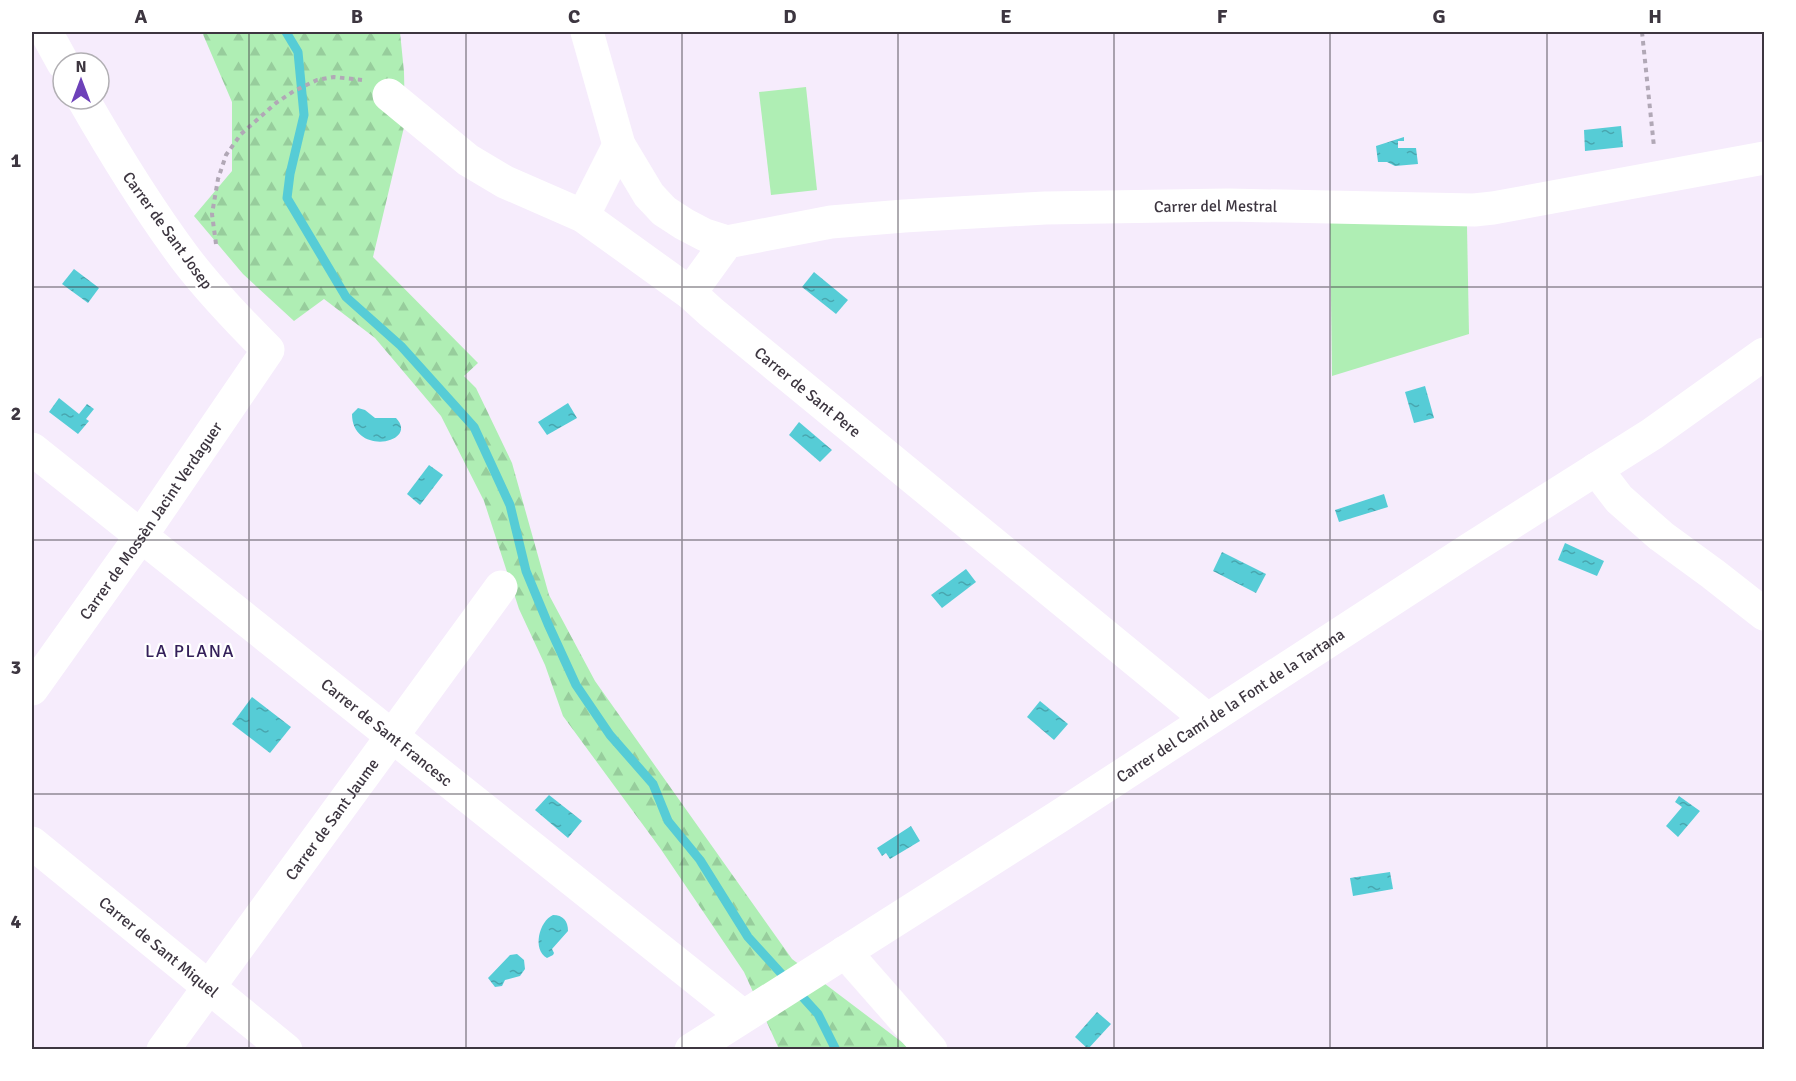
<svg xmlns="http://www.w3.org/2000/svg" width="1796" height="1081" viewBox="0 0 1796 1081" font-family="Signika,sans-serif">
  <defs>
    <pattern id="forest-firs" width="22" height="20" patternUnits="userSpaceOnUse" patternTransform="scale(1.5)"><rect width="22" height="20" fill="#afeeb4"/><path d="M5 1l3.5 6h-7zM16 11l3.5 6h-7z" fill="#97cd9c"/></pattern>
    <pattern id="water-ripples" width="26" height="14" patternUnits="userSpaceOnUse" patternTransform="scale(1.5)"><rect width="26" height="14" fill="#56ccd6"/><path d="M2 4q2-2 4 0t4 0M15 11q2-2 4 0t4 0" fill="none" stroke="#48a6af"/></pattern>
  </defs>
  <rect width="100%" height="100%" fill="#f6ecfc"/>
  <!-- grass -->
  <g fill="#afeeb4">
    <path d="M806 87 817 190 771 195 759 92Z"/>
    <path d="M1330 222 1467 226 1469 334 1332 376Z"/>
  </g>
  <!-- forest -->
  <path fill="url(#forest-firs)" d="M202 32H400L404 72 405 123 373 257 478 363 464 376 476 388 512 463 549 595 595 681 792 959 911 1049H779L744 972 660 848 563 716 545 665 519 609 484 501 441 416 375 338 324 299 294 321 243 274 194 216 232 171V102Z"/>
  <!-- water -->
  <g fill="url(#water-ripples)">
    <path d="M1621 126 1623 147 1585 151 1584 130Z"/>
    <path d="M1404 137V141H1398V148H1416L1418 164 1395 166 1387 162H1378L1376 146Z"/>
    <path d="M74 269 99 288 88 303 62 284Z"/>
    <path d="M814 272 848 300 836 314 802 287Z"/>
    <path d="M1425 386 1434 418 1414 423 1405 392Z"/>
    <path d="M59 398 79 414 87 404 94 409 86 419 89 421 78 434 49 412Z"/>
    <path d="M568 403 577 418 547 435 538 422Z"/>
    <path d="M358 408 365 410 375 418H396C420 443 352 457 352 414Z"/>
    <path d="M799 422 832 450 820 462 789 435Z"/>
    <path d="M429 465 443 475 420 505 407 494Z"/>
    <path d="M1384 494 1388 507 1339 522 1335 510Z"/>
    <path d="M1565 543 1604 561 1597 576 1558 560Z"/>
    <path d="M1222 552 1266 574 1256 593 1213 571Z"/>
    <path d="M966 569 976 582 942 608 931 595Z"/>
    <path d="M252 697 291 727 270 753 232 724Z"/>
    <path d="M1040 701 1068 724 1054 740 1027 717Z"/>
    <path d="M549 795 582 821 568 838 535 810Z"/>
    <path d="M1679 796 1700 811 1678 837 1666 826 1682 807 1675 802Z"/>
    <path d="M911 826 920 841 890 859 886 853 882 856 877 848Z"/>
    <path d="M1390 872 1393 889 1353 896 1350 878Z"/>
    <path d="M553 915C563 915 568 921 568 931L552 949 554 953 553 955 547 958C532 950 539 921 553 915Z"/>
    <path d="M517 954 524 960 525 969 520 976 505 980 502 986 495 987 488 978 510 955Z"/>
    <path d="M1097 1012 1111 1024 1088 1049 1075 1037Z"/>
  </g>
  <g fill="none" stroke-linecap="round" stroke-linejoin="round">
    <!-- stream -->
    <path stroke="#56ccd6" stroke-width="9" d="M286 32 298 52 304 115 290 174 287 198 346 297 401 346 474 427 510 505 526 571 548 624 576 685 610 735 653 784 668 821 700 860 748 937 818 1014 836 1050"/>
    <!-- path -->
    <g stroke="#b1a8b6" stroke-width="4" stroke-dasharray="4.5 4.5" stroke-linecap="butt">
      <path d="M1642 32 1654 147"/>
      <path d="M216 244 212 214 218 179 226 155 241 134 276 103 294 91 317 80 334 77 362 80"/>
    </g>
    <!-- minor -->
    <g stroke="#fff" stroke-width="33">
      <path d="M46 32 63 63"/>
      <path d="M587 32 619 145 649 195 664 211 684 224 705 235 727 242"/>
      <path id="s1" d="M389 95 468 160 505 182 583 216 690 293 711 312 1207 719"/>
      <path d="M583 216 619 145"/>
      <path id="s2" d="M690 293 727 242 831 222 904 216 1045 208 1228 205 1474 210 1493 208 1764 158"/>
      <path id="s3" d="M32 449 743 1016"/>
      <path d="M1596 469 1619 499 1661 536 1713 574 1764 614"/>
      <path id="s4" d="M32 689 141 536 268 350C239 321 210 291 185 258 147 207 114 153 83 99"/>
      <path id="s5" d="M32 843 286 1050"/>
      <path d="M845 952 931 1050"/>
      <path id="s6" d="M163 1050 501 587"/>
      <path id="s7" d="M691 1050 1058 817 1470 549 1652 434 1764 354"/>
    </g>
  </g>
  <!-- grid -->
  <path fill="none" stroke="#3d3640" stroke-width="1.5" stroke-opacity="0.55" d="M249 32V1050M466 32V1050M682 32V1050M898 32V1050M1114 32V1050M1330 32V1050M1547 32V1050M32 287H1764M32 540H1764M32 794H1764"/>
  <g text-anchor="middle" stroke-width="4.5" stroke-linejoin="round" paint-order="stroke">
    <!-- street labels -->
    <g font-size="16" fill="#3d3640" stroke="#fff">
      <text dy="6" stroke="none"><textPath href="#s2" startOffset="554">Carrer del Mestral</textPath></text>
      <text transform="translate(168 230) rotate(54)" y="6">Carrer de Sant Josep</text>
      <text dy="6" stroke="none"><textPath href="#s1" startOffset="516">Carrer de Sant Pere</textPath></text>
      <text dy="6" stroke="none"><textPath href="#s4" startOffset="206">Carrer de Mossèn Jacint Verdaguer</textPath></text>
      <text dy="6" stroke="none"><textPath href="#s7" startOffset="640">Carrer del Camí de la Font de la Tartana</textPath></text>
      <text dy="6" stroke="none"><textPath href="#s3" startOffset="454">Carrer de Sant Francesc</textPath></text>
      <text dy="6" stroke="none"><textPath href="#s6" startOffset="286">Carrer de Sant Jaume</textPath></text>
      <text dy="6" stroke="none"><textPath href="#s5" startOffset="164">Carrer de Sant Miquel</textPath></text>
    </g>
    <!-- neighbourhood labels -->
    <g font-size="18" letter-spacing="1.5" fill="#34205a" stroke="#fff">
      <text x="190" y="657">LA PLANA</text>
    </g>
  </g>
  <!-- border -->
  <rect width="1796" height="1081" fill="none" stroke="#ffffff" stroke-width="66"/>
  <!-- north arrow -->
  <g transform="translate(81 81)"><circle r="28" fill="#ffffff" stroke="#b1afb3" stroke-width="1.5"/>
  <path d="M0-4.5L10 22L0 15L-10 22Z" fill="#6d41b9"/>
  <text y="-9" font-size="16" font-weight="bold" text-anchor="middle" fill="#3d3640">N</text>
  </g>
  <rect x="33" y="33" width="1730" height="1015" fill="none" stroke="#3d3640" stroke-width="2"/>
  <g font-size="20" text-anchor="middle" font-weight="bold" fill="#3d3640">
    <text x="141" y="23">A</text>
    <text x="357" y="23">B</text>
    <text x="574" y="23">C</text>
    <text x="790" y="23">D</text>
    <text x="1006" y="23">E</text>
    <text x="1222" y="23">F</text>
    <text x="1439" y="23">G</text>
    <text x="1655" y="23">H</text>
    <text x="16" y="167">1</text>
    <text x="16" y="420">2</text>
    <text x="16" y="674">3</text>
    <text x="16" y="928">4</text>
  </g>
</svg>
